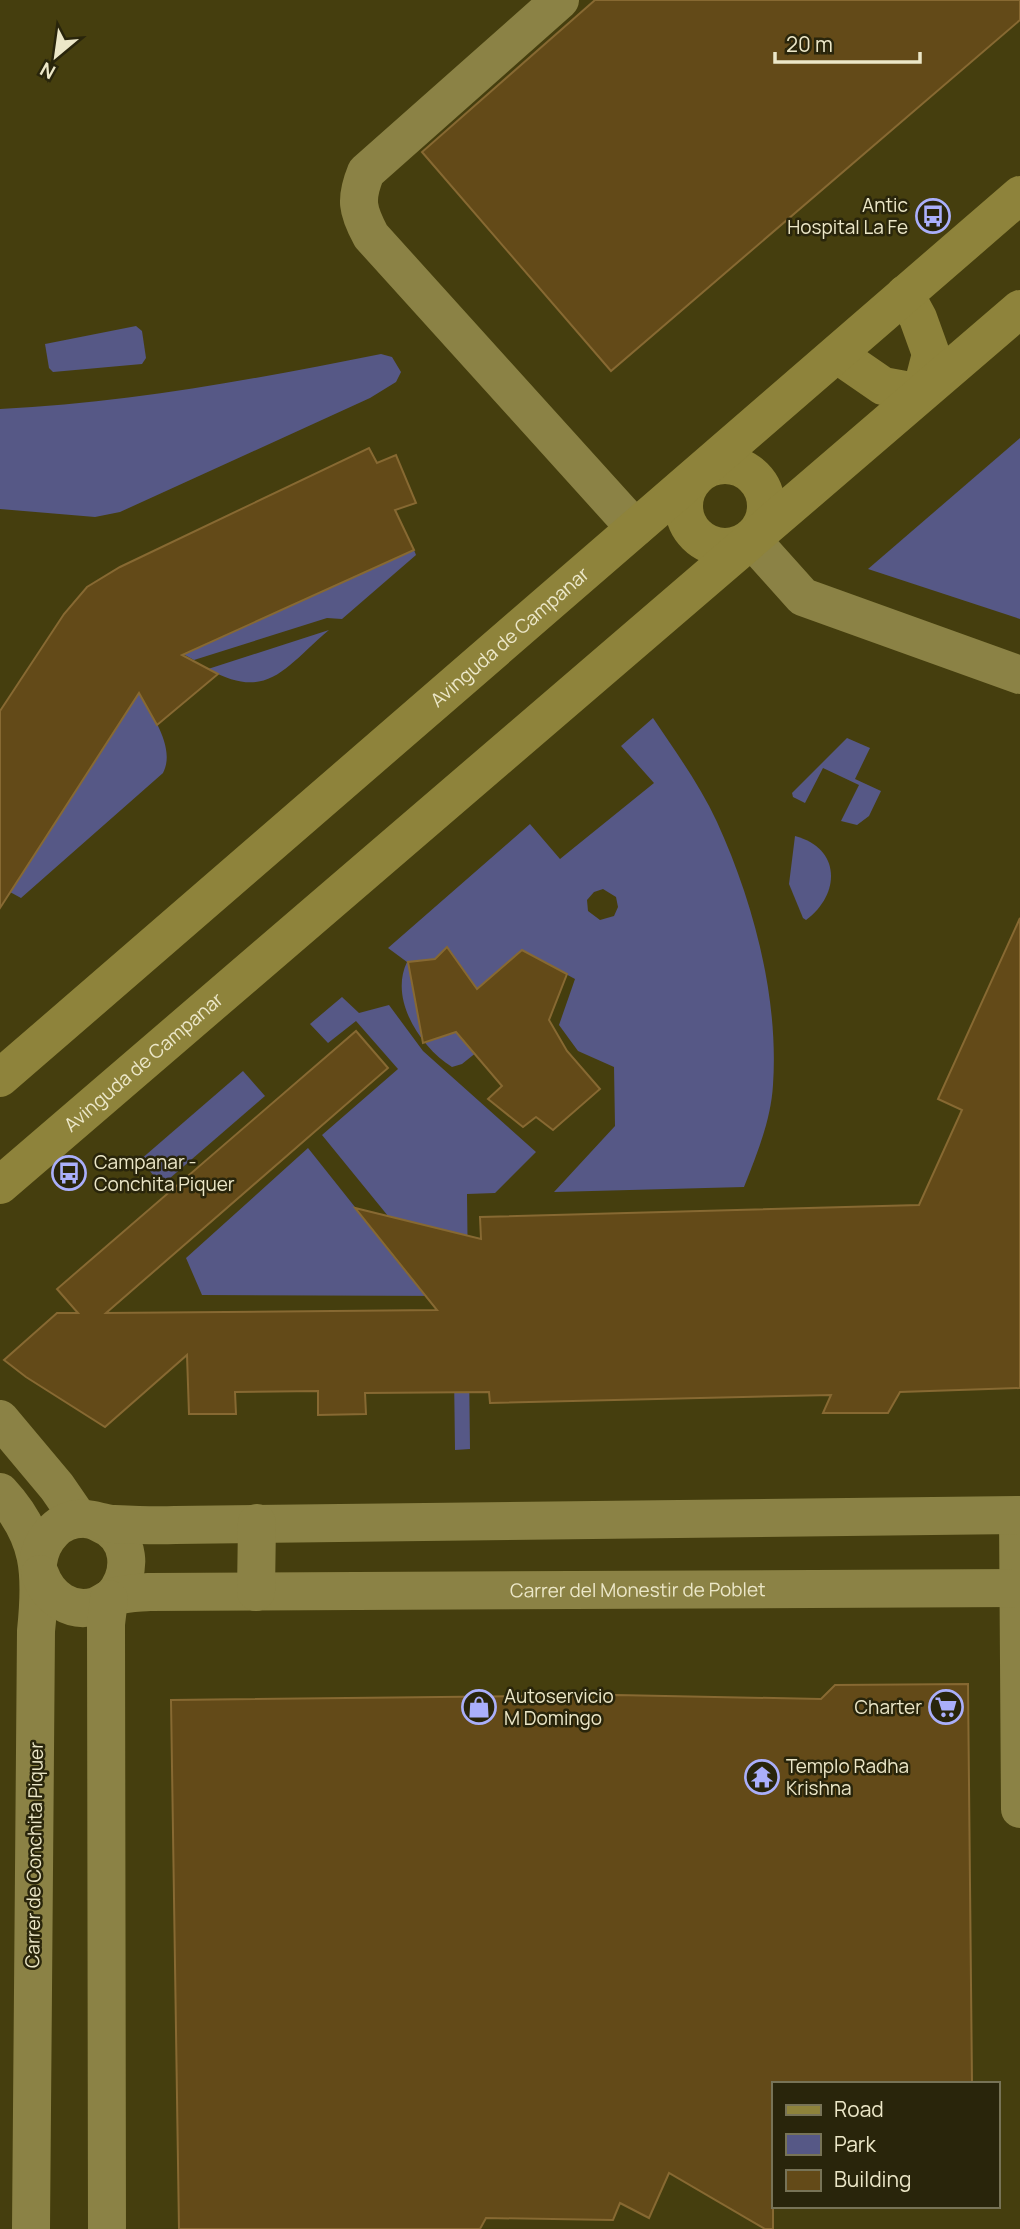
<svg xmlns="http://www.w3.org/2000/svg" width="1020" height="2229" viewBox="0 0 1020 2229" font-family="Manrope,sans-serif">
  <rect width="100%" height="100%" fill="#453e0e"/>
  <!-- green -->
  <g fill="#565886" fill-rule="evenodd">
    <path d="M136 326 142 331 146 358 142 364 53 372 49 368 45 344Z"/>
    <path d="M381 354 392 357 401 372 396 382 370 398 120 512 95 517 0 509V409C128 403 255 379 381 354Z"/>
    <path d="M1020 438V619L868 569Z"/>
    <path d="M414 550 416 555 342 619 327 618 194 660 183 654Z"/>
    <path d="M329 630C284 668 268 702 208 669Z"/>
    <path d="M139 693C152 715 176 748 163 773L21 898 10 892Z"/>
    <path d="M653 718C675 751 700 785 717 822 753 901 779 997 773 1085 771 1120 757 1154 744 1187L554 1192 615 1126 614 1067 578 1051 559 1025 575 979 527 953 505 965 477 989 447 947 435 959 408 962 415 1001 437 996 445 1036 464 1030 482 1048 462 1064 452 1067C420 1047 389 999 407 962L388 948 530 824 560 859 654 783 621 746ZM603 889 616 897 618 907 614 916 600 920 588 911 587 900 594 892Z"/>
    <path d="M847 738 870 748 855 779 881 791 869 816 857 825 841 821 859 785 823 768 805 803 793 797 792 793Z"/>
    <path d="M795 836C841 848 841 894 806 920L803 918 789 884Z"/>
    <path d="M342 997 359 1013 389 1005 423 1051 536 1152 495 1193 467 1194 470 1449 455 1450 453 1296 202 1295 186 1258 308 1148 417 1285 397 1227 322 1135 398 1069 356 1021 328 1043 310 1024Z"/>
    <path d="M243 1071 265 1096 162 1185 140 1160Z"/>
  </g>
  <!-- building -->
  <g fill="#634a18" stroke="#876932" stroke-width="2">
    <path d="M595 0H1020V20L611 371 422 152Z"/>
    <path d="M369 448 377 463 396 455 416 503 395 510 414 550 182 655 218 674 157 725 139 693 0 908V711L64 614 87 587 120 567Z"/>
    <path d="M1020 918V1388L900 1392 888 1413H823L831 1395 490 1403 489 1392 365 1393 366 1414 318 1415V1391L235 1392 236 1414H189L187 1355 105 1427 26 1377 4 1360 57 1313H78L57 1289 356 1031 388 1068 106 1313 437 1310 355 1208 481 1239 480 1217 919 1205 962 1110 938 1099Z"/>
    <path d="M447 947 477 989 522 950 567 974 549 1020 567 1051 600 1089 553 1130 536 1117 523 1127 488 1099 502 1086 456 1032 423 1043 408 962 435 959Z"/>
    <path d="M968 1684 972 2084H773V2229H765L669 2173 649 2218 620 2203 613 2220 486 2218 480 2229H179L171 1700 616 1695 821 1699 835 1685Z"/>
  </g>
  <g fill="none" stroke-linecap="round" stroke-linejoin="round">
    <!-- minor -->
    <g stroke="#8b8245" stroke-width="38">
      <path d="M560 0 366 172C355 199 357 210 371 236L635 528"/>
      <path d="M751 539 803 597 1020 675"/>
      <path d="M0 1419 57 1487 79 1519"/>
      <path d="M0 1492C41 1536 42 1574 36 1631L31 2229"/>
      <path d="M1018 1515 1020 1809"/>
      <path d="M99 1523C132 1536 133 1573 113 1596"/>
      <path d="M38 1563C41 1539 59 1517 86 1519 95 1520 104 1523 113 1524 134 1525 154 1526 175 1525L1020 1515"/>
      <path id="s1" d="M40 1574C48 1597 71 1614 96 1606 104 1603 109 1598 116 1596 127 1593 138 1593 149 1592L1020 1588"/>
      <path d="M256 1592 257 1523"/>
      <path d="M107 2229 106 1624 109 1599"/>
    </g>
    <!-- major -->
    <g stroke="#8e833b" stroke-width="38">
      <path d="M838 355 883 386 921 393 931 354 918 318 905 294"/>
      <circle cx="725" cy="506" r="41"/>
      <path id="s2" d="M0 1078 1020 195"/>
      <path id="s3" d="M0 1185 1020 309"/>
    </g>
  </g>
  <!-- icons -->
  <defs>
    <g id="bus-ring" transform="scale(1.75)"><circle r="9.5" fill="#29250b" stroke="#aaaffb" stroke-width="1.5"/><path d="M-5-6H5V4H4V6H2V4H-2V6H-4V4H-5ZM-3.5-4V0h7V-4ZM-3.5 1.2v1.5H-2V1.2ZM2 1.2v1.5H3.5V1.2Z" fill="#aaaffb"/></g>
    <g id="shop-ring" transform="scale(1.75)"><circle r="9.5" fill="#29250b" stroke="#aaaffb" stroke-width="1.5"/><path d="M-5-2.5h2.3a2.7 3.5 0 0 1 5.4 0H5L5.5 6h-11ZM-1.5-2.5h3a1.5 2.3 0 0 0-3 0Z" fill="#aaaffb"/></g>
    <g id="supermarket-ring" transform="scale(1.75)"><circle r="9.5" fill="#29250b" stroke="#aaaffb" stroke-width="1.5"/><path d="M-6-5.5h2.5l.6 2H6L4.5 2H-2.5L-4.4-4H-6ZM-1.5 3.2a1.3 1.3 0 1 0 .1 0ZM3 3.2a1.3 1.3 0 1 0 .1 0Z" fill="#aaaffb"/></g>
    <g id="temple-ring" transform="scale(1.75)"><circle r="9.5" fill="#29250b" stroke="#aaaffb" stroke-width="1.5"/><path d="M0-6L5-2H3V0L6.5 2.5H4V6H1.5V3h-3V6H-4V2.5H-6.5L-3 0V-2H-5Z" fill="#aaaffb"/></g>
  </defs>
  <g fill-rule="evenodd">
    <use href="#bus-ring" x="933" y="216"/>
    <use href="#bus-ring" x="69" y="1173"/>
    <use href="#shop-ring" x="479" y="1707"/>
    <use href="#supermarket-ring" x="946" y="1707"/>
    <use href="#temple-ring" x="762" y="1777"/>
  </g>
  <g text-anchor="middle" stroke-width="5" stroke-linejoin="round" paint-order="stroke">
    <!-- poi labels -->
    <g font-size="19" fill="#ece7c8" stroke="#29250b" text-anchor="start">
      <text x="908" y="212" text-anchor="end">Antic<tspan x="908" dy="22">Hospital La Fe</tspan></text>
      <text x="94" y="1169">Campanar -<tspan x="94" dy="22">Conchita Piquer</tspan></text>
      <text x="504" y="1703">Autoservicio<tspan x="504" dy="22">M Domingo</tspan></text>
      <text x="922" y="1714" text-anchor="end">Charter</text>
      <text x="786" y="1773">Templo Radha<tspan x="786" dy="22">Krishna</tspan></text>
    </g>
    <!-- street labels -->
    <g font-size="19" fill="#ece7c8" stroke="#29250b">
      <text dy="7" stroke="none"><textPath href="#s2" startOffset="674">Avinguda de Campanar</textPath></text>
      <text dy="7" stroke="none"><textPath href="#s3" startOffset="189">Avinguda de Campanar</textPath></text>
      <text dy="7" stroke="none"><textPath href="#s1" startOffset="616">Carrer del Monestir de Poblet</textPath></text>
      <text transform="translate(34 1855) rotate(-89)" y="7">Carrer de Conchita Piquer</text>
    </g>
  </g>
  <!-- legend -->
  <rect x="772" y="2082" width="228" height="126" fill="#29250b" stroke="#777357" stroke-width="2"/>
  <rect x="786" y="2105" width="35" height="10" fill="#8e833b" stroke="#777357" stroke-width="2"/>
  <text x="834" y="2117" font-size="21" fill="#ece7c8">Road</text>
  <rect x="786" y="2134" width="35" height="21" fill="#565886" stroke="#777357" stroke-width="2"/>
  <text x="834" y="2152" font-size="21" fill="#ece7c8">Park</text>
  <rect x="786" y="2170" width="35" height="21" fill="#634a18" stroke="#777357" stroke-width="2"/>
  <text x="834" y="2187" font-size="21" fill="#ece7c8">Building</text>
  <!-- north arrow -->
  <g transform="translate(56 56) rotate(209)" stroke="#29250b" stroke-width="5" paint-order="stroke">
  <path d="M0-5L12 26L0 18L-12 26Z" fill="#ece7c8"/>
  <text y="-10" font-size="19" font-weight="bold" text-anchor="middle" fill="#ece7c8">N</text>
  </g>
  <!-- scale -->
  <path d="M775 52v10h145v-10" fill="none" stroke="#ece7c8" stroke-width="3.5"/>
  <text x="786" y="52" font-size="21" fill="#ece7c8" stroke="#29250b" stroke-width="5" paint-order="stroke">20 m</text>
</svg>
